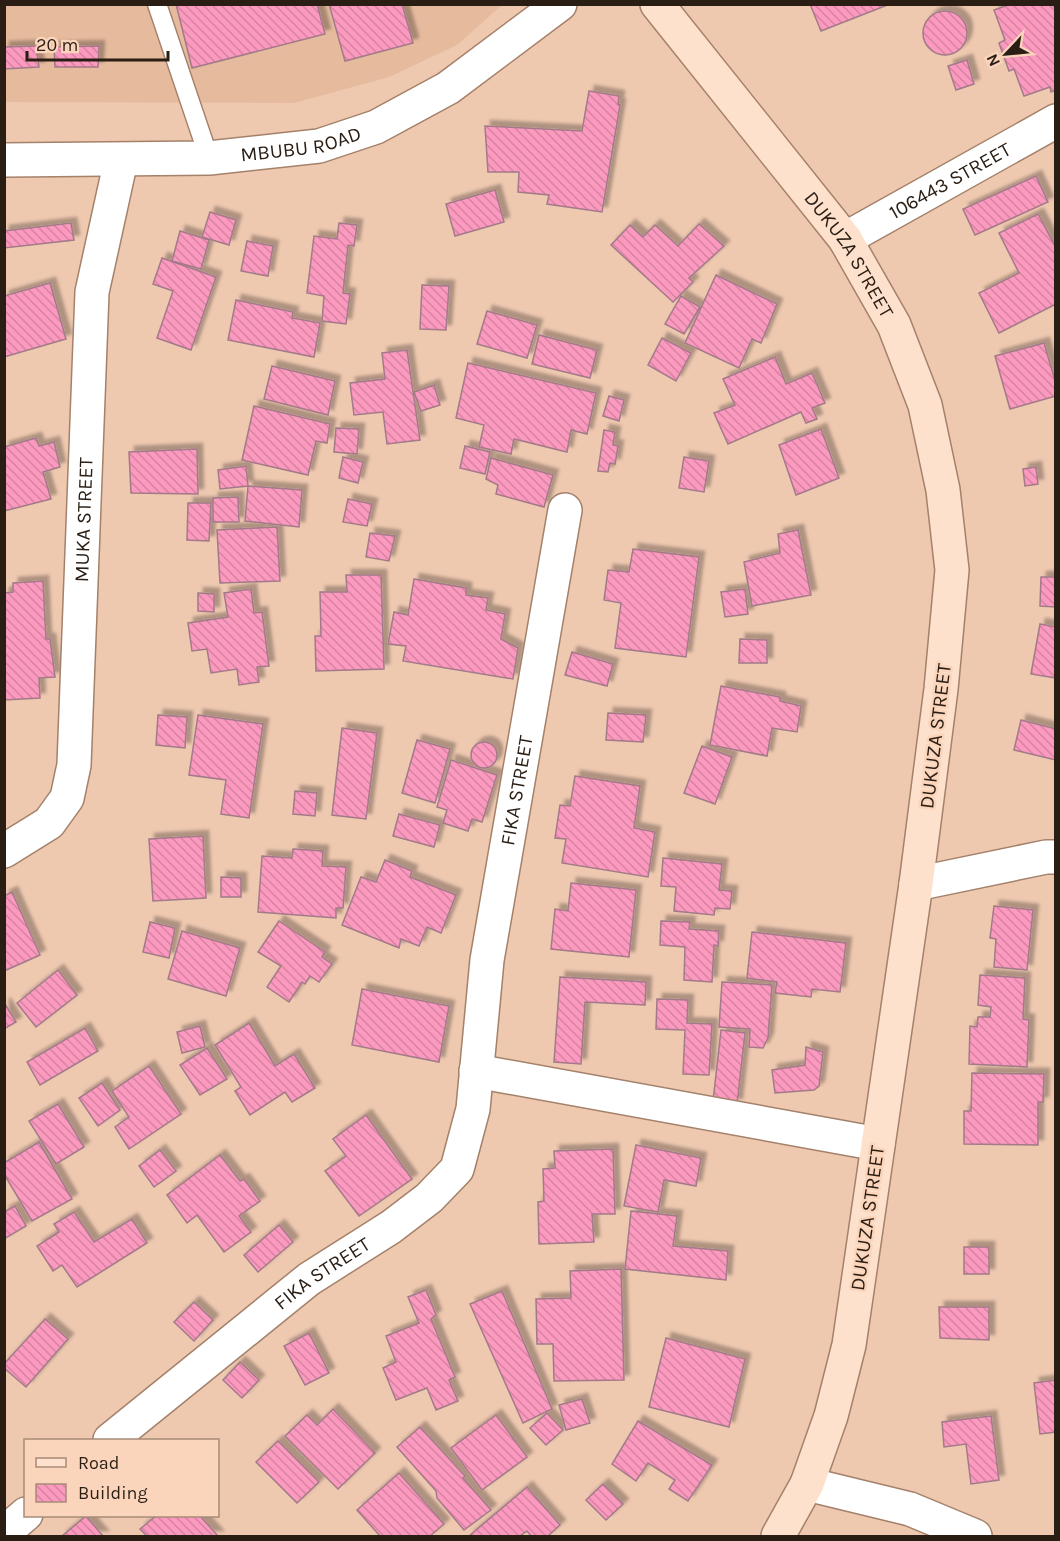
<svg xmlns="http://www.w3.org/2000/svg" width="1060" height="1541" viewBox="0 0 1060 1541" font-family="Karla,sans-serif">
  <defs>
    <pattern id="building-back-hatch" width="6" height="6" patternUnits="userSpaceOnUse" patternTransform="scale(1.5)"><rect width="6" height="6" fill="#fb99bf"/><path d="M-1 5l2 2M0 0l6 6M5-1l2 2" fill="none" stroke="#d783a3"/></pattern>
    <filter id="shadow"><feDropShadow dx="5.5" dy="-5.5" stdDeviation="1.5" flood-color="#0004"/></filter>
  </defs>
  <rect width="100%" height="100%" fill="#eec8af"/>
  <!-- built -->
  <path fill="#e6ba9d" d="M4 5H502L457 45 389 77 294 103 5 102Z"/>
  <!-- building -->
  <g fill="url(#building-back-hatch)" stroke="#a37a88" stroke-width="1.5" filter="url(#shadow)">
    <path d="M176 4H317L325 34 192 68Z"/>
    <path d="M329 4H402L413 43 345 61Z"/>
    <path d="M810 4H890L821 31Z"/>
    <path d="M1011 4H1053L1056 11V90L1051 92 1050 87 1024 96 1014 69 1009 71 999 43 1005 40 994 10Z"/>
    <circle cx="945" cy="33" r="22"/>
    <path d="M36 46 39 67 4 69V47Z"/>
    <path d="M99 46 98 67H55L54 47Z"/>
    <path d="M967 60 974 84 956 90 948 66Z"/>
    <path d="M589 91 619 96 618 104 620 105 602 212 547 204 549 195 518 192 519 172H488L485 126 582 131Z"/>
    <path d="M1036 176 1048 202 975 235 963 209Z"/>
    <path d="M495 190 504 222 455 236 446 204Z"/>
    <path d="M210 212 236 220 229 245 202 237Z"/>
    <path d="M1038 214 1056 248V304L999 333 979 293 1019 273 999 233Z"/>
    <path d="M71 223 74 240 4 248V231Z"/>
    <path d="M339 223 357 225 354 246 348 245 343 293 350 294 346 324 322 321 324 296 307 293 314 236 337 239Z"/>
    <path d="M699 224 724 246 689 278 693 282 673 302 611 245 630 225 643 237 655 225 678 246Z"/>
    <path d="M180 231 209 240 201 269 172 261Z"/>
    <path d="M247 241 273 246 268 276 241 271Z"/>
    <path d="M162 258 216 277 191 350 157 338 173 291 153 284Z"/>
    <path d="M716 275 777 304 761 343 752 339 739 368 685 343Z"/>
    <path d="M50 283 66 339 4 357V296Z"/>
    <path d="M422 285 449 286 446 330 420 329Z"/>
    <path d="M681 296 700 307 684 334 665 324Z"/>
    <path d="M236 300 293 312 292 318 320 323 314 357 228 340Z"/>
    <path d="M487 311 537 325 527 358 477 344Z"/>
    <path d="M539 335 597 350 590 378 532 364Z"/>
    <path d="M662 338 691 353 676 381 648 365Z"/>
    <path d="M1044 343 1056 384V396L1010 409 995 356Z"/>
    <path d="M407 350 420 440 387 444 383 412 354 415 350 383 385 379 382 353Z"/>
    <path d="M775 357 786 384 812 373 825 403 812 408 817 419 806 423 801 412 728 444 714 413 735 405 723 379Z"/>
    <path d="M468 363 596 393 587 434 571 430 567 452 514 439 511 454 479 447 484 425 456 418Z"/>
    <path d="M272 366 335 381 328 415 264 399Z"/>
    <path d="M434 385 440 405 421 411 414 392Z"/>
    <path d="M609 396 624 400 619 421 603 416Z"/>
    <path d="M254 406 330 424 327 443 316 441 308 475 242 460Z"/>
    <path d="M336 428 359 429 357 454 334 452Z"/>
    <path d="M821 429 839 478 796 495 779 445Z"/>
    <path d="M604 430 615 432 613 445 618 446 615 464 610 463 608 472 598 471Z"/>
    <path d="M36 438 39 446 54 442 60 467 43 472 51 499 4 511V447Z"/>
    <path d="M465 446 490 452 485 474 460 468Z"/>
    <path d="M197 449 198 494 131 493 129 452Z"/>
    <path d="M343 457 363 462 358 483 339 478Z"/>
    <path d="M684 457 709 461 704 492 679 488Z"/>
    <path d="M491 458 553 475 544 507 496 494 498 485 486 479Z"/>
    <path d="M246 466 248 486 220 489 218 470Z"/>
    <path d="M1036 467 1038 484 1025 486 1023 469Z"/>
    <path d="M248 486 302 490 299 527 245 521Z"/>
    <path d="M238 497 239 522H213V498Z"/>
    <path d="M348 499 372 504 367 526 343 522Z"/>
    <path d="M188 503H211L209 541 187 540Z"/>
    <path d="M277 527 280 581 220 583 217 530Z"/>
    <path d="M798 530 811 595 752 606 744 562 780 553 778 534Z"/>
    <path d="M370 533 395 536 389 561 366 557Z"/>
    <path d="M633 549 699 557 686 657 615 648 621 603 604 600 608 570 629 572Z"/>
    <path d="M346 575H381L384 669 316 671 315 636H321L320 592H347Z"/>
    <path d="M1041 577H1056V607L1040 606Z"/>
    <path d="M414 579 466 588V595L488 598 486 610 505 614 501 639 518 648 513 679 403 661 406 646 388 644 394 612 408 615Z"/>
    <path d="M43 581 46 639H50L55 677 39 678 40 698 4 700V593L13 592V583Z"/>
    <path d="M251 589 254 613 262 612 269 666 257 667 259 682 239 685 237 669 211 673 207 649 192 651 188 623 228 617 224 593Z"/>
    <path d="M745 589 748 614 725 617 721 592Z"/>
    <path d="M198 593 214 594V612L198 611Z"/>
    <path d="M1040 624 1056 627V678L1031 674Z"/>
    <path d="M740 639 767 640V663H739Z"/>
    <path d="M572 652 613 664 607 686 565 675Z"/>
    <path d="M721 686 780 697V701L801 706 797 732 772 728 767 756 710 745Z"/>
    <path d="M608 713 646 715 643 742 606 740Z"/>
    <path d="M158 715 187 717 185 748 156 745Z"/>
    <path d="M198 715 263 724 249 818 221 814 226 780 189 775Z"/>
    <path d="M1021 720 1056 729V760L1014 750Z"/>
    <path d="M342 728 377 733 366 819 332 815Z"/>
    <path d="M417 740 450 749 435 803 402 793Z"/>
    <circle cx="484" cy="755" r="13"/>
    <path d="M702 746 732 757 715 804 684 793Z"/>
    <path d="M451 760 497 775 482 822 472 819 468 831 443 823 447 810 437 807Z"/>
    <path d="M575 776 640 786 634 828 655 832 648 877 562 863 566 839 555 838 560 805 570 806Z"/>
    <path d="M295 791 317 793 315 816 293 814Z"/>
    <path d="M399 814 440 825 434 847 393 836Z"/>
    <path d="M203 836 206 898 153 901 149 839Z"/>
    <path d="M293 849 323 851 322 866 346 867 343 908H336V918L258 912 262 856 292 858Z"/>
    <path d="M663 858 722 864 719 890 732 891 730 909 715 908 714 915 674 911 676 887 661 886Z"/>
    <path d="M385 860 412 871 410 877 456 895 441 933 427 927 419 946 401 939 399 948 342 925 361 877 376 882Z"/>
    <path d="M221 877 241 878V897H221Z"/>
    <path d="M571 883 636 890 629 957 551 949 555 909 568 911Z"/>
    <path d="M12 892 40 955 4 971V896Z"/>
    <path d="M994 906 1033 910 1027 970 994 967 996 939 990 938Z"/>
    <path d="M279 921 325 952 322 957 332 964 319 982 310 976 305 984 302 982 289 1002 267 987 281 966 258 952Z"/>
    <path d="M661 921 690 922 689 929 719 931 718 946 714 945 712 982 684 980 685 947 660 945Z"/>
    <path d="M150 922 175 928 169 958 143 952Z"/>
    <path d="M182 931 240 948 226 996 168 979Z"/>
    <path d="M752 932 846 943 840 992 812 989 811 997 775 993 777 982 747 978Z"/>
    <path d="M58 970 77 995 36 1027 17 1003Z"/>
    <path d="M980 975 1025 978 1023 1019 1029 1020 1027 1067 969 1064 970 1026 977 1027 978 1017H990L991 1007 978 1005Z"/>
    <path d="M560 977 646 982 645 1005 585 1002 581 1064 554 1062Z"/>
    <path d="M722 982 772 985 768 1038 763 1048 749 1047 750 1029 719 1027Z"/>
    <path d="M362 989 449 1006 439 1062 352 1045Z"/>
    <path d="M657 999 688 1000 687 1023 712 1024 709 1075 683 1074 685 1030 656 1029Z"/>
    <path d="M5 1004 16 1022 4 1029V1005Z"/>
    <path d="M249 1023 275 1066 294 1054 315 1088 292 1102 285 1092 250 1115 235 1091 241 1087 215 1045Z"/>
    <path d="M200 1026 205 1047 182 1053 177 1032Z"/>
    <path d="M85 1028 98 1051 40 1085 27 1062Z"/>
    <path d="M721 1030 745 1033 737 1104 713 1101Z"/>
    <path d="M806 1047 823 1052 819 1086 814 1090 775 1093 772 1070 805 1065Z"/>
    <path d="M207 1048 227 1079 200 1095 180 1065Z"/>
    <path d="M149 1066 181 1114 129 1149 115 1127 129 1117 112 1091Z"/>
    <path d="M972 1073 1044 1074 1043 1102H1038V1145L964 1144V1111H971Z"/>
    <path d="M102 1083 120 1110 98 1126 79 1098Z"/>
    <path d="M58 1104 84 1147 56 1164 29 1121Z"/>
    <path d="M366 1115 412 1179 359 1216 325 1171 346 1156 333 1139Z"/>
    <path d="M39 1142 72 1199 32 1221 4 1174V1163Z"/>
    <path d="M636 1145 701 1158 696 1186 664 1180 658 1212 624 1206Z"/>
    <path d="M613 1149 615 1214H592L594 1242 539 1244 538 1202 544 1201 543 1169 555 1168 554 1151Z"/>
    <path d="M160 1150 176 1171 154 1187 139 1166Z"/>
    <path d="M220 1155 240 1181 244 1179 260 1201 239 1216 251 1232 224 1252 197 1215 187 1223 167 1195Z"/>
    <path d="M15 1206 26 1226 4 1239V1212Z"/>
    <path d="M631 1211 677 1216 673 1246 728 1251 726 1280 625 1269Z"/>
    <path d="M74 1212 94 1242 132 1219 147 1243 77 1287 62 1265 53 1271 37 1246 59 1232 54 1224Z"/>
    <path d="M279 1225 293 1242 258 1272 244 1255Z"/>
    <rect x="964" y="1247" width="25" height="27"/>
    <path d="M621 1269 624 1380 554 1381 553 1344H537L536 1299 571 1298 570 1271Z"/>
    <path d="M426 1290 436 1315 431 1319 455 1377 449 1380 458 1401 436 1410 427 1388 396 1400 383 1368 396 1362 386 1336 419 1323 408 1297Z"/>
    <path d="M502 1291 552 1409 523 1423 470 1304Z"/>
    <path d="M194 1302 213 1320 194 1341 174 1322Z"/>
    <path d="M939 1307H989V1340L940 1338Z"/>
    <path d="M45 1319 68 1339 26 1387 4 1368V1364Z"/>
    <path d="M309 1333 329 1373 305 1385 284 1346Z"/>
    <path d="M666 1338 745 1359 729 1427 649 1407Z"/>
    <path d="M240 1362 259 1380 242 1398 223 1380Z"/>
    <path d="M1056 1380V1432L1040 1434 1034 1383Z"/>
    <path d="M582 1399 590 1423 566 1430 559 1405Z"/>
    <path d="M333 1409 375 1453 338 1489 285 1436 307 1415 317 1425Z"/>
    <path d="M547 1413 563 1430 546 1445 530 1428Z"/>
    <path d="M496 1415 527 1457 482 1490 451 1448Z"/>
    <path d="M991 1416 999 1480 971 1484 966 1444 944 1447 942 1422Z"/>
    <path d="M638 1421 712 1465 688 1501 669 1489 675 1480 648 1463 636 1481 612 1464Z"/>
    <path d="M420 1427 465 1476 463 1478 491 1510 464 1530 437 1498 436 1491 397 1447Z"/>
    <path d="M278 1441 319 1482 297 1503 256 1462Z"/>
    <path d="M399 1473 444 1524 430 1536H380L357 1510Z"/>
    <path d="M603 1484 623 1504 606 1520 586 1500Z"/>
    <path d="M527 1487 560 1525 548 1536H531L527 1531 520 1536H469Z"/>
    <path d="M86 1516 103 1536H62Z"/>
    <path d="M156 1516H200L218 1536H147L140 1529Z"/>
  </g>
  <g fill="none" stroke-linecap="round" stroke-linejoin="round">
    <!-- lane casing -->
    <g stroke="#a4816a" stroke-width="21">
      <path id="lane" d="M157 4 209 158"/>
    </g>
    <!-- street casing -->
    <g stroke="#a4816a" stroke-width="36">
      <g id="street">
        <path id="s1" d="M4 160 209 158 319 146 376 127 448 88 560 4"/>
        <path id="s2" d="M845 239 1056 121"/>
        <path id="s3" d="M4 851 49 823 67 798 74 765 92 292 121 160"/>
        <path d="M916 884 1046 857H1056"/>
        <path d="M476 1071 878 1144"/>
        <path id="s4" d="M110 1440 309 1279 391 1227 429 1198 457 1169 473 1109 487 960 565 510"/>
        <path d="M807 1484 910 1509 975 1536"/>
        <path d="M4 1533 26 1514"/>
      </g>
    </g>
    <!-- secondary casing -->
    <g stroke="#a4816a" stroke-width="36">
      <g id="secondary">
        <path id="s5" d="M657 4 845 239 894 325 925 405 943 490 952 570 941 689 916 884 849 1345 831 1416 807 1484 778 1536"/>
      </g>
    </g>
    <!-- lane -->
    <use href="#lane" stroke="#fff" stroke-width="18"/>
    <!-- street -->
    <use href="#street" stroke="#fff" stroke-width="33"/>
    <!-- secondary -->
    <use href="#secondary" stroke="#fde1cc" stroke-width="33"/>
  </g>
  <g text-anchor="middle" stroke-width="5" stroke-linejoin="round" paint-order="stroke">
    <!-- street labels -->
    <g font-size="20" fill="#2a1d13" stroke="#fbd5bb">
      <text dy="7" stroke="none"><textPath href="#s1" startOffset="298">MBUBU ROAD</textPath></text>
      <text dy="7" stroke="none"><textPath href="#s2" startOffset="120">106443 STREET</textPath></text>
      <text dy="7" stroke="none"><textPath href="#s5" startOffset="316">DUKUZA STREET</textPath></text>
      <text dy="7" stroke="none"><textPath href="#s3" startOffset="363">MUKA STREET</textPath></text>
      <text transform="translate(935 736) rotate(-83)" y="7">DUKUZA STREET</text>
      <text dy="7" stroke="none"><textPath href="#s4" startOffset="825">FIKA STREET</textPath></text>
      <text transform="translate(867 1218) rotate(-82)" y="7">DUKUZA STREET</text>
      <text dy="7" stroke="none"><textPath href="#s4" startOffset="270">FIKA STREET</textPath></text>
    </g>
  </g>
  <!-- border -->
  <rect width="1060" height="1541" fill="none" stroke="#2a1d13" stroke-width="12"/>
  <!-- legend -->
  <rect x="24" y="1439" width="195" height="78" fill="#fbd5bb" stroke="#a78b78" stroke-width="1.5"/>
  <rect x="36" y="1458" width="30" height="9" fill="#fde1cc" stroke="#a78b78" stroke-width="1.5"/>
  <text x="78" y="1469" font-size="18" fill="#2a1d13">Road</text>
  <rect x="36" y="1484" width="30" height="18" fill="url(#building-back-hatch)" stroke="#a78b78" stroke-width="1.5"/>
  <text x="78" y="1499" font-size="18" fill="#2a1d13">Building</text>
  <!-- north arrow -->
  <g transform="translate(1006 54) rotate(244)" stroke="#fbd5bb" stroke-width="4.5" paint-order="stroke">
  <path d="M0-4.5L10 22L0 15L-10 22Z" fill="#2a1d13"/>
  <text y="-9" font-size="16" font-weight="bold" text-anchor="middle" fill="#2a1d13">N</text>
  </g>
  <!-- scale -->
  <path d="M27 51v9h141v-9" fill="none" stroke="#2a1d13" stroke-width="3"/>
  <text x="36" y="51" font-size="18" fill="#2a1d13" stroke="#fbd5bb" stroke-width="4.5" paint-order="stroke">20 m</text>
</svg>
